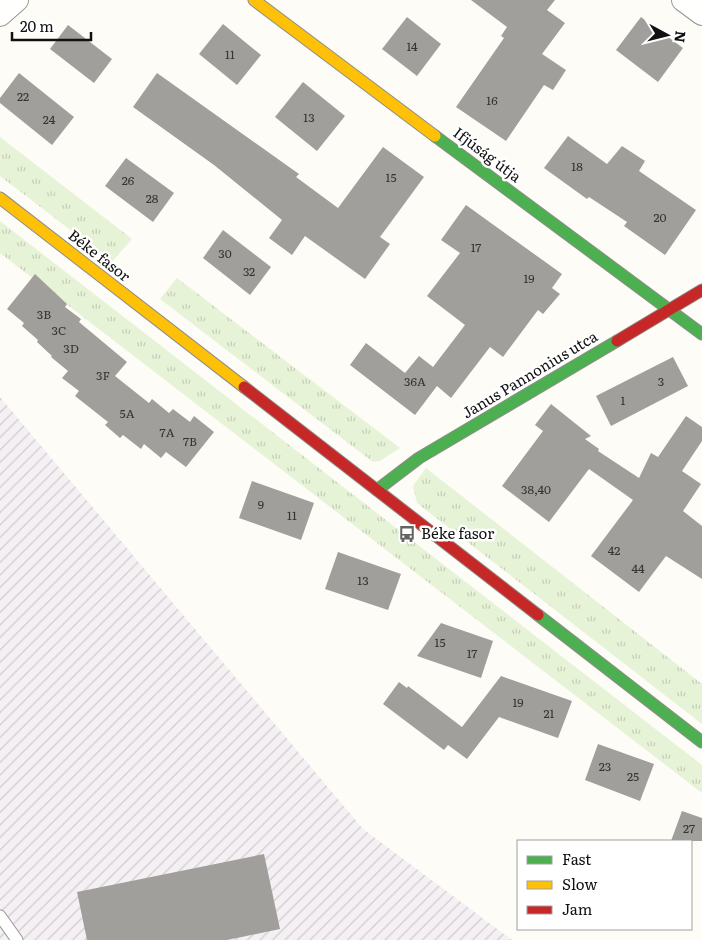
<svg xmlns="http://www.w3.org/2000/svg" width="702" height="940" viewBox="0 0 702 940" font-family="Literata,serif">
  <defs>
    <pattern id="industrial-furrows" width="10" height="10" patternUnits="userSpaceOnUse" patternTransform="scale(1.25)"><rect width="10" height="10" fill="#f5f0f3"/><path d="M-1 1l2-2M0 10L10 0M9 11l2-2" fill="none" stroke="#d1cdcf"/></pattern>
    <pattern id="grass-tufts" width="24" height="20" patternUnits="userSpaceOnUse" patternTransform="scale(1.25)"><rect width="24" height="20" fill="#e7f3d7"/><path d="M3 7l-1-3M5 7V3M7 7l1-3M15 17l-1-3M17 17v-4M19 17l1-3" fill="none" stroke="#c5cfb8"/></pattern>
  </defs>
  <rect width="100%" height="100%" fill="#fdfcf7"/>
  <!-- industrial -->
  <path fill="url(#industrial-furrows)" d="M0 397 363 829 512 940H0Z"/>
  <!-- grass -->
  <g fill="url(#grass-tufts)">
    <path d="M0 137 132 239 112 262 0 176Z"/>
    <path d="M0 221 702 765V793L0 253Z"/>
    <path d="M177 278 400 448 380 461 373 462 160 299Z"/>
    <path d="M426 468 702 684V724L417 503 413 486Z"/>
  </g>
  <!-- building -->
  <g fill="#a19f9c">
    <path d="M471 0H555L547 10 565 23 542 54 566 70 553 90 544 85 506 141 456 107 504 38 501 36 507 27Z"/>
    <path d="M407 17 441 44 417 76 382 49Z"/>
    <path d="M641 17 683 48 658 82 616 50Z"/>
    <path d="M223 24 261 55 237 85 199 54Z"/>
    <path d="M68 25 112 59 94 83 50 49Z"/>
    <path d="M19 73 74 117 52 145 0 103V98Z"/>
    <path d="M157 73 299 174 296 177 338 208 383 147 424 177 380 237 390 244 365 279 305 236 292 255 269 238 282 220 214 165 133 107Z"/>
    <path d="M303 82 345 116 317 151 275 117Z"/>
    <path d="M568 136 607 164 622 146 645 161 639 171 696 210 665 255 624 226 627 222 589 197 587 199 544 168Z"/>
    <path d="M126 158 174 193 153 222 105 186Z"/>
    <path d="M466 205 562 274 552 288 560 294 543 314 538 310 503 357 490 347 451 398 437 386 415 415 350 365 366 343 405 373 419 356 433 367 465 325 427 296 460 253 441 240Z"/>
    <path d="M223 230 271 267 250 295 203 258Z"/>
    <path d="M35 274 67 304 65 307 81 319 79 322 127 362 115 376 149 403 152 399 169 413 173 409 190 422 194 416 214 432 186 467 166 452 161 458 144 444 141 449 123 435 120 438 105 425 108 422 75 396 79 391 62 378 68 371 51 357 52 356 37 342 38 340 22 326 24 323 7 309Z"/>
    <path d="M673 357 688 386 611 426 596 396Z"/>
    <path d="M551 404 591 436 585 439 599 449 598 451 639 478 651 453 658 457 686 416 702 427V441L682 471 701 484 683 511 702 526V579L666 556 639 592 591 556 633 500 589 469 549 522 502 486 543 431 535 425Z"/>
    <path d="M252 481 314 503 301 540 239 518Z"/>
    <path d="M338 552 401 574 388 610 325 589Z"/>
    <path d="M441 623 493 641 481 678 417 656Z"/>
    <path d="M501 676 572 701 558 738 499 717 467 759 448 745 444 750 383 704 399 682 407 688 408 686 462 727Z"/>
    <path d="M598 744 654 764 640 801 585 780Z"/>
    <path d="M682 811 702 818V841H671Z"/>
    <path d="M264 854 280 929 227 940H87L77 892Z"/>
  </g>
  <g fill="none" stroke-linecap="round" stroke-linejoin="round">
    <!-- lane casing -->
    <g stroke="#979795" stroke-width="13">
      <path id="lane" d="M0 916 17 940"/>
    </g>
    <!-- street casing -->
    <g stroke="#979795" stroke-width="24">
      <g id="street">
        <path d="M683 0 702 14"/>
        <path d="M0 15 17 0"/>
      </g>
    </g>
    <!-- fast casing -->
    <g stroke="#8e8d8b" stroke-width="13">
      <g id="fast">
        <path d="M435 136 702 334"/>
        <path d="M377 490 419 458 617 341"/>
        <path d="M538 615 702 742"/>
      </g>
    </g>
    <!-- slow casing -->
    <g stroke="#8e8d8b" stroke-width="13">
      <g id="slow">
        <path d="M254 0 435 136"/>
        <path d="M0 198 244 387"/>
      </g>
    </g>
    <!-- jam casing -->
    <g stroke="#8e8d8b" stroke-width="13">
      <g id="jam">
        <path d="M617 341 702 290"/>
        <path d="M244 387 538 615"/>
      </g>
    </g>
    <!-- lane -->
    <use href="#lane" stroke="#fffffe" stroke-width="11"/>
    <!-- street -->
    <use href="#street" stroke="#fffffe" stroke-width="22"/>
    <!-- fast -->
    <use href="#fast" stroke="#4caf50" stroke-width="11"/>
    <!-- slow -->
    <use href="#slow" stroke="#ffc107" stroke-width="11"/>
    <!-- jam -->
    <use href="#jam" stroke="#c62828" stroke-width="11"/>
  </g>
  <!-- icons -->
  <defs>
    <g id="bus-bare" transform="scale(1.35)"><path d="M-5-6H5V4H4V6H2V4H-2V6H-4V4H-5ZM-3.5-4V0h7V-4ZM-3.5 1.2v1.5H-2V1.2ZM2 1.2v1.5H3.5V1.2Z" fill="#646362" stroke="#fff" stroke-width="2.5" paint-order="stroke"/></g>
  </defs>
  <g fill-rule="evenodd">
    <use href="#bus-bare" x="407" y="534"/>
  </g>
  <g text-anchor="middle" stroke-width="5" stroke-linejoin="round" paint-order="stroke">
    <!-- number labels -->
    <g font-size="12" fill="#353434">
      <text x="412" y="51">14</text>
      <text x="230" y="59">11</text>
      <text x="23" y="101">22</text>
      <text x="492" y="105">16</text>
      <text x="309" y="122">13</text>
      <text x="49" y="124">24</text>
      <text x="577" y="171">18</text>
      <text x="391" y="182">15</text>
      <text x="128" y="185">26</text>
      <text x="152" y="203">28</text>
      <text x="660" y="222">20</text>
      <text x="476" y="252">17</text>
      <text x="225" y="258">30</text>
      <text x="249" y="276">32</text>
      <text x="529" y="283">19</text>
      <text x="44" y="319">3B</text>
      <text x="59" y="335">3C</text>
      <text x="71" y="353">3D</text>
      <text x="103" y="380">3F</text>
      <text x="415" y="386">36A</text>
      <text x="661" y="386">3</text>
      <text x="623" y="405">1</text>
      <text x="127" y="418">5A</text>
      <text x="167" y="437">7A</text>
      <text x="190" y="446">7B</text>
      <text x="536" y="494">38,40</text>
      <text x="261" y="509">9</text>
      <text x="292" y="520">11</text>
      <text x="614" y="555">42</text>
      <text x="638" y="573">44</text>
      <text x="363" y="585">13</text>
      <text x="440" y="647">15</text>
      <text x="472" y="658">17</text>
      <text x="518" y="707">19</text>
      <text x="549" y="718">21</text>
      <text x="605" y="771">23</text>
      <text x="633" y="781">25</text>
      <text x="689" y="833">27</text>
    </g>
    <!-- street labels -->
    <g font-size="15" fill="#111" stroke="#fff">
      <text transform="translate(487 155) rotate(37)" y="5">Ifjúság útja</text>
      <text transform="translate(99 256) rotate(38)" y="5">Béke fasor</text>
      <text transform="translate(530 375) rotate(-31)" y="5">Janus Pannonius utca</text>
    </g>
    <!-- poi labels -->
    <g font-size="15" fill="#111" stroke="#fff" text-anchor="start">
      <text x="421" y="539">Béke fasor</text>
    </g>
  </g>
  <!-- legend -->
  <rect x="517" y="840" width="175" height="90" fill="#ffffff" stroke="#a0a0a0"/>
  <rect x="527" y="856" width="25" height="8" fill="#4caf50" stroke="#a0a0a0"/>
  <text x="562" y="865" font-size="15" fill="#111111">Fast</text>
  <rect x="527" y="881" width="25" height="8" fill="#ffc107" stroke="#a0a0a0"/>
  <text x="562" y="890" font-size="15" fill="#111111">Slow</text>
  <rect x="527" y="906" width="25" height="8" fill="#c62828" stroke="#a0a0a0"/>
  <text x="562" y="915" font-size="15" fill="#111111">Jam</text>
  <!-- north arrow -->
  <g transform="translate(667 35) rotate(97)" stroke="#ffffff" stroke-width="4" paint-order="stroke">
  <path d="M0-4L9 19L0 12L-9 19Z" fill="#111111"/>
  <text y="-8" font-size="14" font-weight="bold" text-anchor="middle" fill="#111111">N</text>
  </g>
  <!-- scale -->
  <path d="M12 32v8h79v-8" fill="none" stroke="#111111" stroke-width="2.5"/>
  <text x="20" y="32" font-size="15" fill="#111111" stroke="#ffffff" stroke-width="4" paint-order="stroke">20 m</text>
</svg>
